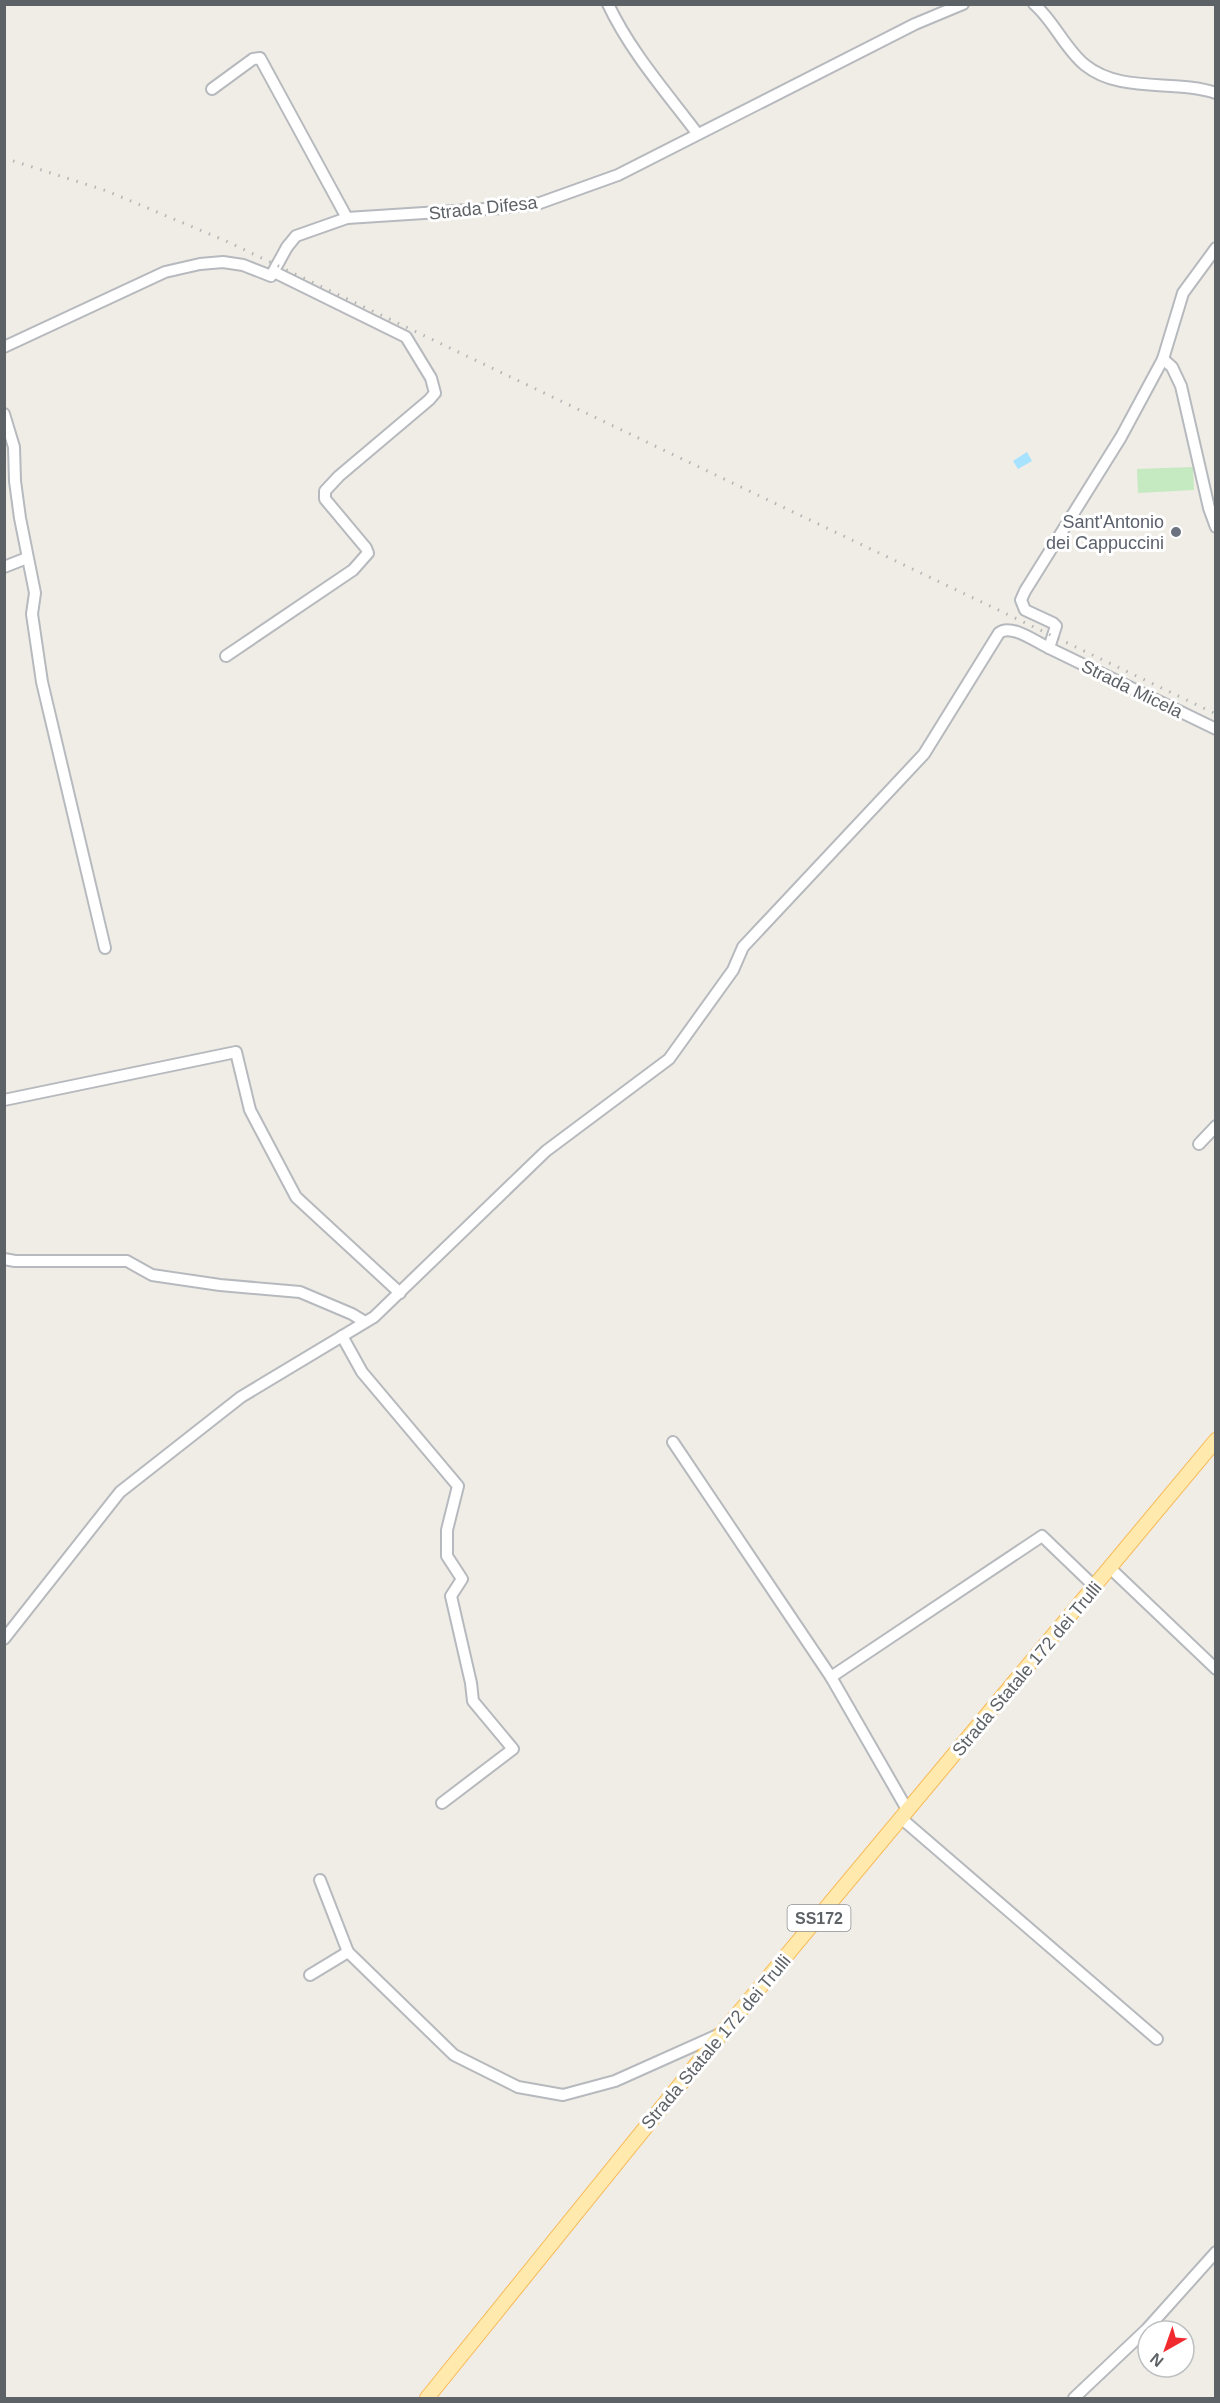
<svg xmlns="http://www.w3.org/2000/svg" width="1220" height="2403" viewBox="0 0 1220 2403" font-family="Helvetica,sans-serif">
  <rect width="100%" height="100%" fill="#f0ede6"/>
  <!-- green -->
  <path fill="#c5e9c1" d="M1193 467 1194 490 1138 493 1137 469Z"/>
  <!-- water -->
  <path fill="#a7e2ff" d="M1027 452 1032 461 1018 469 1013 461Z"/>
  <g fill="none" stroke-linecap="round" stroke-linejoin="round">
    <!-- minor casing -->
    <g stroke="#b6b9bd" stroke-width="14">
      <g id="minor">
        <path d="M608 4C630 51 666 92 697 133"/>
        <path d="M1034 4C1054 21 1065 49 1085 65 1121 94 1174 79 1216 93"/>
        <path d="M212 89 253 59 260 58 347 218"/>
        <path d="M4 347 165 272 200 264 223 262 243 265 271 276 287 247 296 236 347 218 501 208 540 203 618 175 915 24 963 4"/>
        <path d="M1163 359 1172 367 1181 386 1209 508 1216 527"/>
        <path d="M4 414 14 447 15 481 20 518 35 593 32 614 42 682 105 948"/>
        <path d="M4 567 27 558"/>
        <path d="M1049 648 1216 729"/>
        <path d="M226 656 353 570 368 553 366 548 325 499V491L339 476 429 400 435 393 431 378 406 337 274 272"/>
        <path d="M4 1100 236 1052 250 1110 296 1197 400 1293"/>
        <path d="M1199 1144 1216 1126"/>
        <path d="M4 1259 15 1261H127L152 1275 220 1285 300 1292 352 1314 365 1322"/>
        <path d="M342 1336 362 1372 458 1486 447 1530V1556L462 1579 451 1596 471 1683 473 1701 513 1749 442 1803"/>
        <path d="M673 1442 831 1677 908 1811"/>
        <path d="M1110 1568 1216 1669"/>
        <path d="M4 1639 120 1492 241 1397 374 1317 546 1151 669 1059 733 970 743 947 924 754 999 633C1011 623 1036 642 1049 648L1056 626 1053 623 1025 610 1021 600 1025 591 1121 437 1163 359 1183 293 1216 248"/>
        <path d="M831 1677 1042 1536 1095 1587"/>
        <path d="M902 1819 1157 2039"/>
        <path d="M320 1880 348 1952"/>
        <path d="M310 1975 348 1952 454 2055 518 2087 563 2095 615 2081 720 2034"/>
        <path d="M1074 2398 1147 2329 1216 2252"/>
      </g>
    </g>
    <!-- major casing -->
    <g stroke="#f8b957" stroke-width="16">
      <path id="major" d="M427 2398 721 2034 1216 1440"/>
    </g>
    <!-- minor -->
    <use href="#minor" stroke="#fff" stroke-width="10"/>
    <!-- major -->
    <use href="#major" stroke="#ffe9ac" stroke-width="14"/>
    <!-- rail -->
    <path stroke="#b4b5b6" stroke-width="3" stroke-dasharray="1.5 8" stroke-linecap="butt" d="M4 158 107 191 226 241 1216 714"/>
  </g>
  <!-- markers -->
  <circle fill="#6b7280" stroke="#fff" stroke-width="2" cx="1176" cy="532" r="6"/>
  <g text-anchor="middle" stroke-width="6" stroke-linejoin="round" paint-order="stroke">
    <!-- shield labels -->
    <rect fill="#fff" stroke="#8e9195" stroke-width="1.5" x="787.5" y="1905" width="63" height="26" rx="4.5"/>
    <g font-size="16" font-weight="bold" fill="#5d6267">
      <text x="819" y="1924">SS172</text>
    </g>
    <!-- street labels -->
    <g font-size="18" fill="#5d6267" stroke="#fff">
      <text transform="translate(483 208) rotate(-6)" y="6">Strada Difesa</text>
      <text transform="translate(1132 689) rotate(26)" y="6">Strada Micela</text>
      <text transform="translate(1027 1669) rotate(-50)" y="6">Strada Statale 172 dei Trulli</text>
      <text transform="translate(716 2042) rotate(-50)" y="6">Strada Statale 172 dei Trulli</text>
    </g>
    <!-- worship labels -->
    <g font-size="18" fill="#5b616d" stroke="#fff" text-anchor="end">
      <text x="1164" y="528">Sant'Antonio<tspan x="1164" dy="21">dei Cappuccini</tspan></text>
    </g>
  </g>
  <!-- border -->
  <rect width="1220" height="2403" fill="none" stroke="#5d6267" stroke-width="12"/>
  <!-- north arrow -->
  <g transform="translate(1166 2349) rotate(220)"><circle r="28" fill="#ffffff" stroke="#bec0c2" stroke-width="1.5"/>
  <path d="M0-4.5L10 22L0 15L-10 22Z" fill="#f12a30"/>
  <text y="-9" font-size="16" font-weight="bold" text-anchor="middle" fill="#5d6267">N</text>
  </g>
</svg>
